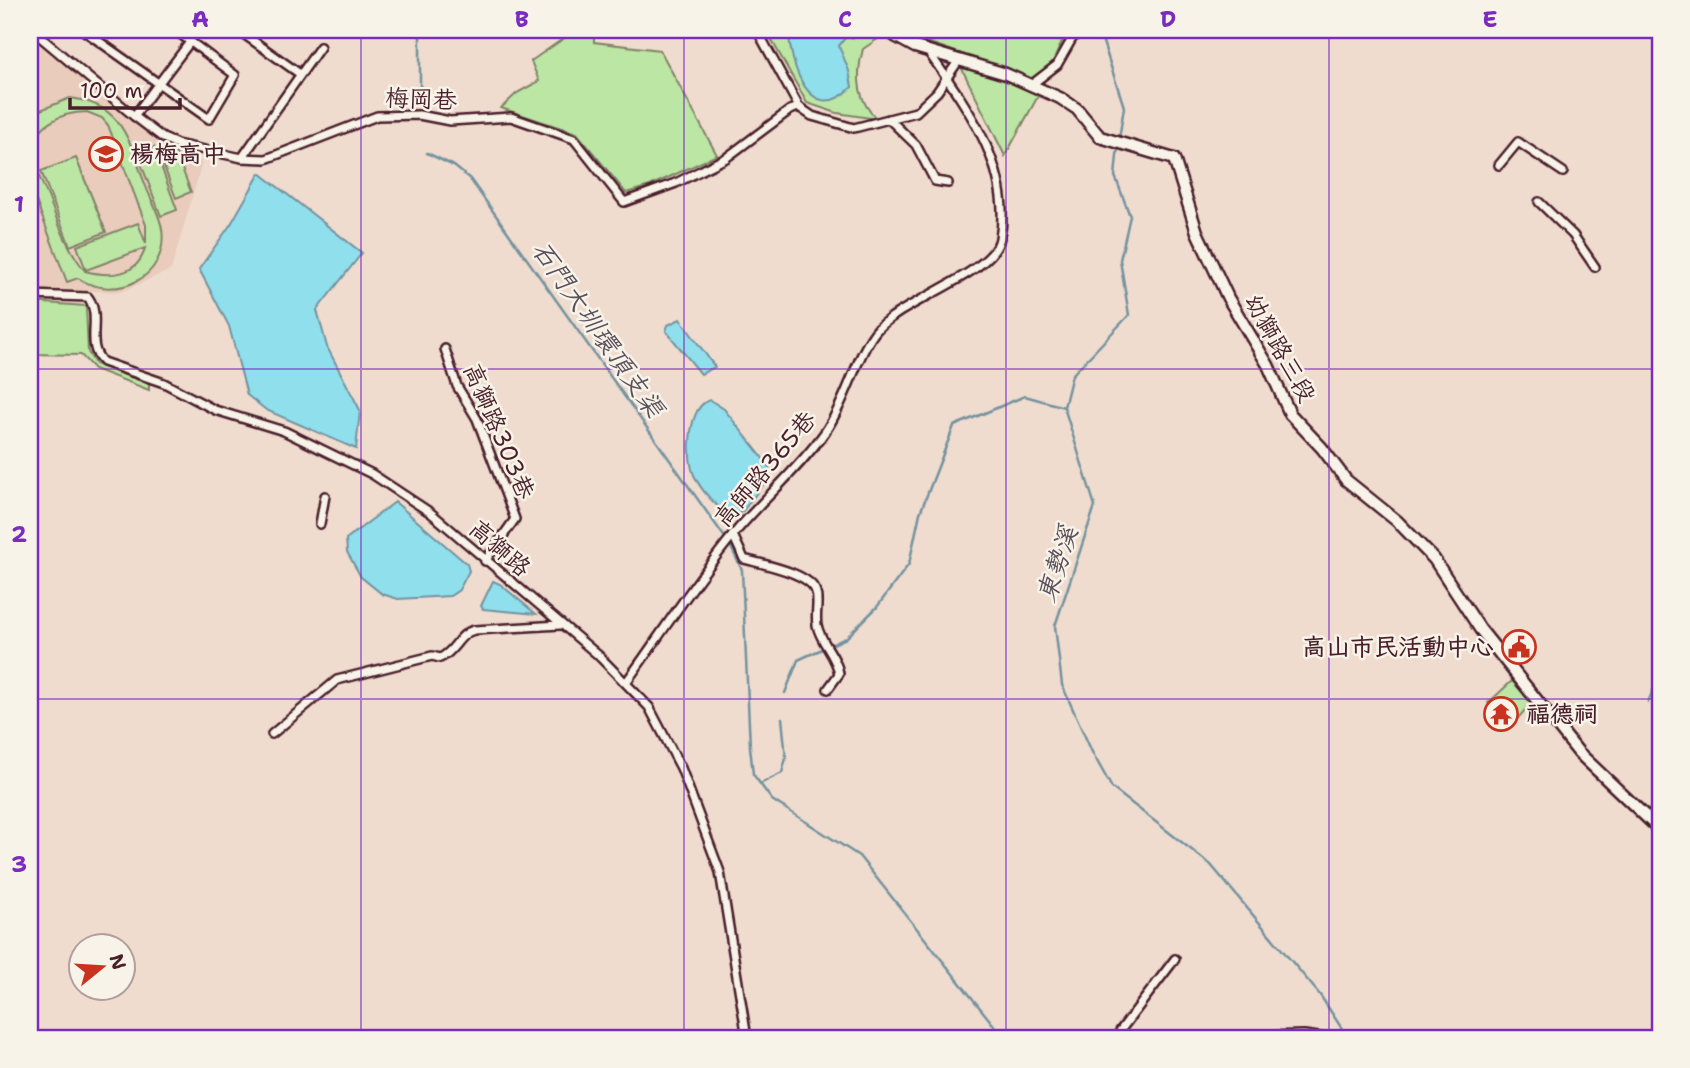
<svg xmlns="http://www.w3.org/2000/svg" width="1690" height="1068" viewBox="0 0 1690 1068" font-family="'Shantell Sans','LXGW WenKai TC',sans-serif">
  <rect width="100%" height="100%" fill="#efdcce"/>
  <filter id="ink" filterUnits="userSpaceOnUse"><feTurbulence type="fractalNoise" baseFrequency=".0143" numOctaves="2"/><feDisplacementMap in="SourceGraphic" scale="14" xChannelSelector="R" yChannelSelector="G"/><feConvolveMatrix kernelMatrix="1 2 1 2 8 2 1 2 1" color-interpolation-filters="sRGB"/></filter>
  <g filter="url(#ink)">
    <!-- built -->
    <path fill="#e9ccbb" d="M30 34 161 145 202 163 171 270 120 292 30 289Z"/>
    <!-- green -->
    <g fill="#bbe6a4" stroke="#828268" stroke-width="2" fill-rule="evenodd">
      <path d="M566 30H594V42L660 50 717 155 650 186 626 193 577 133 501 108 517 93 539 81 531 61 567 36Z"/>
      <path d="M766 30H878L882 36 863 49C856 74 856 100 877 119L837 113 807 103Z"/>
      <path d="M898 30H1067L1037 98 1005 156 962 69 968 56 901 33Z"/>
      <path d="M70 98C123 104 129 141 145 184 150 198 160 215 162 229 169 278 115 303 78 278L67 282 30 185V123L38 111ZM87 112 102 118 108 125 146 225V244L138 223 77 246 86 270 145 248C138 277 109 277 85 271 67 248 59 225 49 199 44 186 35 171 33 158 28 127 61 112 87 112Z"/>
      <path d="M154 147 177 210 161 216 137 153Z"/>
      <path d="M176 153 191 192 176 198 161 159Z"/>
      <path d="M76 158 106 232 70 246 41 171Z"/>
      <path d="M30 302 86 306 88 352 95 364 149 384V390L94 369 81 355 30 354Z"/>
      <path d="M1512 681 1532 702 1512 725 1506 716 1510 710 1501 704 1496 712 1488 703Z"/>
    </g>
    <!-- water -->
    <g fill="#90dfed" stroke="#74929f" stroke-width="2">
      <path d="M789 30H873L872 36 845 38 839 46 849 71 852 87C810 129 789 63 789 30Z"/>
      <path d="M260 173 362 253 317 310 327 347 360 410 356 449 266 410 247 395 229 326 199 269 231 224Z"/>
      <path d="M680 319 715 367 701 374 666 331 668 325Z"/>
      <path d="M710 400 724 409 769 466 770 476 742 512 732 516C717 508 701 491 694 475 686 457 688 406 710 400Z"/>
      <path d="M395 502 467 564 469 571 459 590 450 596 398 599 382 594 361 577 347 552 346 539Z"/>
      <path d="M493 581 500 584 536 614 483 609 481 606Z"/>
    </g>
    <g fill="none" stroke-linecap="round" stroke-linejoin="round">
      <!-- stream -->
      <g stroke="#74929f" stroke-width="2.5">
        <path d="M420 30V104"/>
        <path d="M1106 30 1103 42 1124 107 1119 139"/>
        <path d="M1118 146 1115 176 1130 216 1120 260 1129 315 1072 375 1064 407 1095 506 1055 626 1062 685 1092 752 1112 788 1211 865 1320 995 1348 1038"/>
        <path d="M427 153 454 166 470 179 726 539"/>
        <path d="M730 545 742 570 750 747 753 774 772 800 859 856 1004 1038"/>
        <path d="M785 693 798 660 846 638 877 607 909 564 920 513 954 426 1025 396 1064 407"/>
        <path d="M1648 702 1660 675"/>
        <path d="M760 784 782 773 786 758 782 718"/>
      </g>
      <!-- street casing -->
      <g stroke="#4a1f2b" stroke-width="12">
        <g id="street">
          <path d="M32 30 134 116 163 138 177 144 242 158 266 159 377 116 419 115 450 121 511 117 574 139 624 202 676 183 726 158 790 110 799 107"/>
          <path d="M83 30 209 119 235 75 175 30"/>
          <path d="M238 30 300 74"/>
          <path d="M757 30 799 107 812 116 854 128 916 112 937 92 959 60"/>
          <path d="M1031 85 1057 65 1077 30"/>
          <path d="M134 116 190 42"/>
          <path d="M889 119 916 145 935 181 948 183"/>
          <path d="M242 158 320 47"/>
          <path d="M1499 165 1518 142 1563 172"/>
          <path d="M1539 202 1573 235 1595 267"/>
          <path d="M30 295 88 297C103 318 84 344 103 362L164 383 215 410 284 431 372 474 431 513 598 655 649 707 681 768 720 872 747 1038"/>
          <path d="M445 349 457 386 477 419 515 519 485 561"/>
          <path d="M320 524 325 496"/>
          <path d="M733 535 744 559C762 564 811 573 816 592 819 602 815 614 817 625 820 642 837 656 839 674L828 689"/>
          <path d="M627 681C662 633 695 581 733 535 762 500 798 470 825 432 846 402 855 359 875 332 898 302 994 274 1000 238 1013 167 965 104 927 50"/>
          <path d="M272 734 337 680 432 656 440 658C455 652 458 634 474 630L560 625"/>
          <path d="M1120 1038V1031L1175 959"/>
          <path d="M1187 1038 1304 1035 1326 1038"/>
        </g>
      </g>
      <!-- secondary casing -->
      <g stroke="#4a1f2b" stroke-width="15">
        <path id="secondary" d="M891 30 895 36 915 47 1006 74 1060 98 1077 109 1100 137 1174 159 1197 232 1228 298 1268 365 1290 414 1322 448 1346 480 1397 521 1434 559 1480 629 1579 753 1660 830"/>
      </g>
      <!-- street -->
      <use href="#street" stroke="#f7f3e8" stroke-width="7"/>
      <!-- secondary -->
      <use href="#secondary" stroke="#f7f3e8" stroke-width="10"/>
    </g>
  </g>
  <!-- grid -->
  <path fill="none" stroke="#7b2cbf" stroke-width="2" stroke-opacity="0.55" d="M361 30V1038M684 30V1038M1006 30V1038M1329 30V1038M30 369H1660M30 699H1660"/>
  <!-- icons -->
  <defs>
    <g id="school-ring" transform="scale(1.75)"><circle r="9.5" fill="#f7f3e8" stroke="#c8321e" stroke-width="1.5"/><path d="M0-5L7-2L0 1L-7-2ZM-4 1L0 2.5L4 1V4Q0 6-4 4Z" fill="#c8321e"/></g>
    <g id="civic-ring" transform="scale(1.75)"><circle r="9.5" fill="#f7f3e8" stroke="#c8321e" stroke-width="1.5"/><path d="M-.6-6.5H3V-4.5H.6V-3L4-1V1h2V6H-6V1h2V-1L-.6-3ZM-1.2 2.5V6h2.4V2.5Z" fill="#c8321e"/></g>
    <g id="temple-ring" transform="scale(1.75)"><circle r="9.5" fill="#f7f3e8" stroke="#c8321e" stroke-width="1.5"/><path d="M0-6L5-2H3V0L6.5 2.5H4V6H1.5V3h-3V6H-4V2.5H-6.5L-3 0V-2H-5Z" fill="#c8321e"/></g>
  </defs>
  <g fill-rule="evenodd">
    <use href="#school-ring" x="106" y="154"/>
    <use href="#civic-ring" x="1519" y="647"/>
    <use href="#temple-ring" x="1501" y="714"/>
  </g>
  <g text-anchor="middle" stroke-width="5" stroke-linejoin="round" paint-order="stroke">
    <!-- street labels -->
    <g font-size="24" fill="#4a1f2b" stroke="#f7f3e8">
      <text transform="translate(421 99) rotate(2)" y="8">梅岡巷</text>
      <text transform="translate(1280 348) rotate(61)" y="8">幼獅路三段</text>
      <text transform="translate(499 431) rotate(67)" y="8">高獅路303巷</text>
      <text transform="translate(765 469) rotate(-50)" y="8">高師路365巷</text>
      <text transform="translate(500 548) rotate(41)" y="8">高獅路</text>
    </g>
    <!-- poi labels -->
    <g font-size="24" font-weight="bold" fill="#4a1f2b" stroke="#f7f3e8" text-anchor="start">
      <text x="130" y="162">楊梅高中</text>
      <text x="1494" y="655" text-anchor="end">高山市民活動中心</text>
      <text x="1526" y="722">福德祠</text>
    </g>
    <!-- water labels -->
    <g font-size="26" font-style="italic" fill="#5c4f5c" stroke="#f7f3e8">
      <text transform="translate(598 329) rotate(55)" y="9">石門大圳環頂支渠</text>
      <text transform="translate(1057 564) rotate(-72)" y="9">東勢溪</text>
    </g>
  </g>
  <!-- margin -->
  <rect width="1690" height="1068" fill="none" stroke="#f7f3e8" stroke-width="77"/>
  <!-- north arrow -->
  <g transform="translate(102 967) rotate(72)"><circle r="33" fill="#f7f3e8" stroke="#b29e9c" stroke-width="2"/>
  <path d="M0-5L12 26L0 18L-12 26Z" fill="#c8321e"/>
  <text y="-10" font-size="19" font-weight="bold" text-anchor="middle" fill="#4a1f2b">N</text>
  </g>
  <!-- scale -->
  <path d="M70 98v10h110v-10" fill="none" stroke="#4a1f2b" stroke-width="3.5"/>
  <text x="80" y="98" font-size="21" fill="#4a1f2b" stroke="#f7f3e8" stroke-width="5" paint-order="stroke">100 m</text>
  <rect x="38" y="38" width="1614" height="992" fill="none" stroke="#7b2cbf" stroke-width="2.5"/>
  <g font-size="23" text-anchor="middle" font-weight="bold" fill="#7b2cbf">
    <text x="200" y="27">A</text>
    <text x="522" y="27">B</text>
    <text x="845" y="27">C</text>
    <text x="1168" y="27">D</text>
    <text x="1490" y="27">E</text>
    <text x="19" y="212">1</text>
    <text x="19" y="542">2</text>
    <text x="19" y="872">3</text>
  </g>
</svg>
